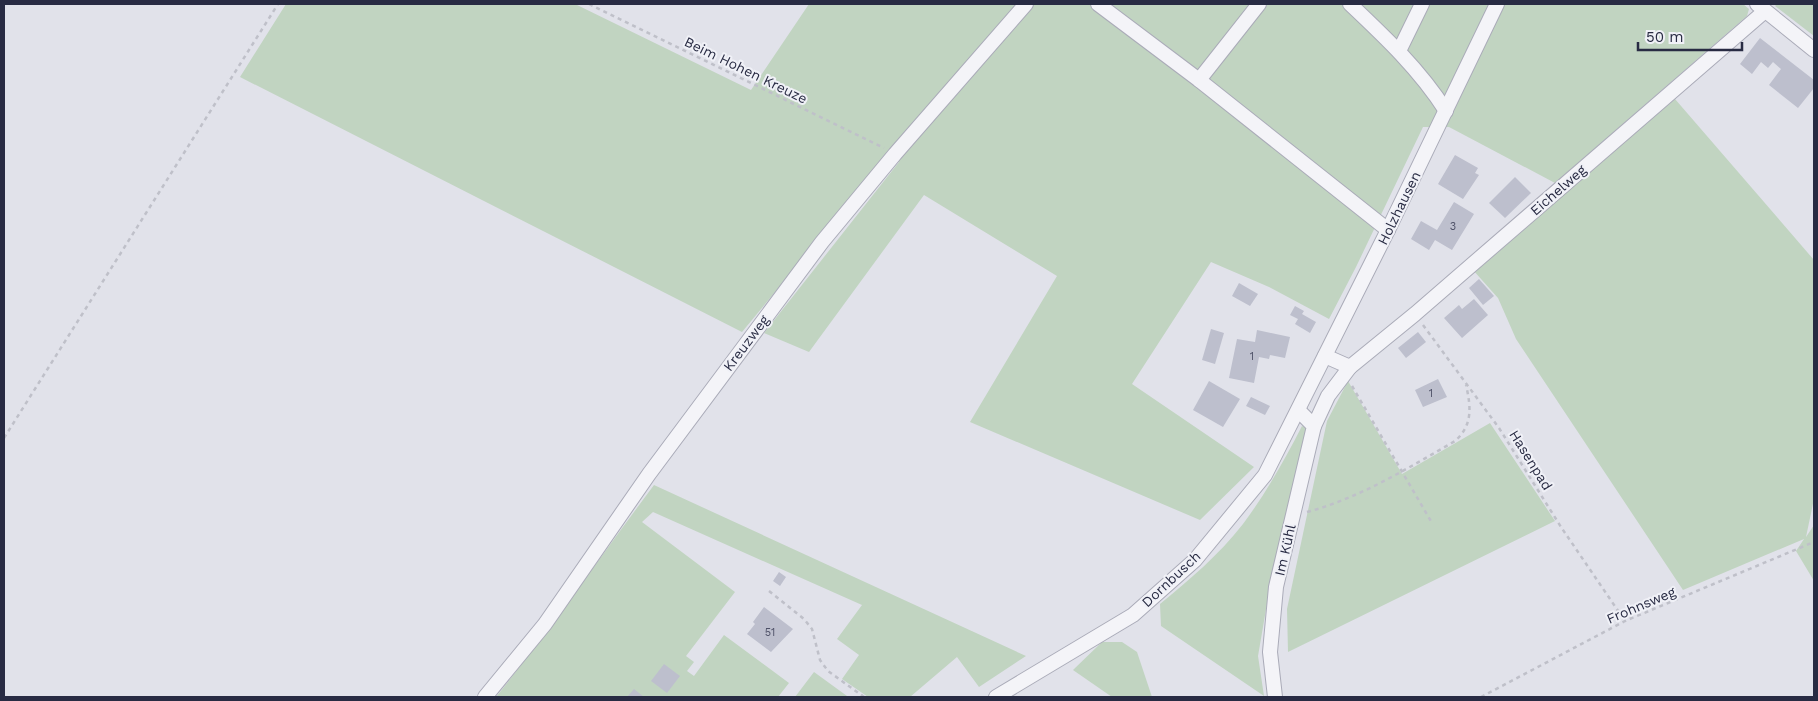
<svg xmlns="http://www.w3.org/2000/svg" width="1818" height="701" viewBox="0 0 1818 701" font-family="'Work Sans',sans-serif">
  <rect width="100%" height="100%" fill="#e1e2ea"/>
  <!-- green -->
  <g fill="#c1d4c1">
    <path d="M286 4H575L751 90 809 4H1743L1749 9 1747 16 1555 183 1449 127H1423L1356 267 1329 319 1269 287 1211 262 1132 384 1254 467 1200 520 970 422 1057 276 924 195 809 352 764 333 899 162 887 157 742 332 240 77Z"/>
    <path d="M1777 4H1814V36L1775 6Z"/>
    <path d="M1675 99 1814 260V499L1806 537 1814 525V581L1796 551 1804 539 1683 590 1516 339 1498 298 1473 270Z"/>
    <path d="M1348 381 1402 474 1490 423 1555 521 1288 652 1287 609 1327 421Z"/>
    <path d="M1302 426 1309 430 1269 592 1258 656 1264 696 1161 626 1160 604C1189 580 1219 555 1243 524 1266 493 1284 461 1302 426Z"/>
    <path d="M654 485 1026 656 979 687 957 657 910 697H868L842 679 859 655 837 639 862 605 653 512 642 522 735 592 686 656 694 662 687 671 694 676 724 635 789 683 778 697H496C551 628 601 556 654 485Z"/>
    <path d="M1102 642H1122L1137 652 1152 697H1112L1073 670Z"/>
    <path d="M814 672 847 696 849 697H795Z"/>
  </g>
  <!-- building -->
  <g fill="#bdbfcd">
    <path d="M1760 38 1814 80V88L1798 108 1769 85 1781 69 1773 62 1768 68 1761 62 1752 74 1740 64Z"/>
    <path d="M1455 155 1478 168 1475 173 1479 175 1463 199 1438 184Z"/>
    <path d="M1515 177 1531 193 1505 218 1489 203Z"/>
    <path d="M1454 202 1474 214 1452 250 1435 240 1429 250 1411 239 1421 221 1437 230Z"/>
    <path d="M1479 279 1494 296 1483 305 1469 288Z"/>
    <path d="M1239 283 1258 294 1250 306 1232 296Z"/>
    <path d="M1474 299 1488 315 1462 338 1444 318 1459 305 1462 309Z"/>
    <path d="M1295 306 1304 311 1302 314 1316 322 1310 333 1295 324 1298 319 1290 315Z"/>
    <path d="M1211 329 1224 333 1215 364 1202 360Z"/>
    <path d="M1257 330 1290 337 1285 358 1270 355 1269 359 1259 357 1254 383 1229 378 1237 339 1255 342Z"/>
    <path d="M1418 332 1426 342 1406 358 1398 348Z"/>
    <path d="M1438 379 1447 397 1423 407 1415 390Z"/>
    <path d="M1209 381 1240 399 1223 427 1193 410Z"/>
    <path d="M1251 397 1270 406 1265 415 1246 406Z"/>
    <path d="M779 572 786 577 780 586 773 581Z"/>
    <path d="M764 607 793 629 771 652 747 634 755 624 753 622Z"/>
    <path d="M664 664 680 676 667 693 651 681Z"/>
    <path d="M634 689 644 697H627Z"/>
  </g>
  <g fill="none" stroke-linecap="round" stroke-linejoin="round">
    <!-- minor casing -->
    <g stroke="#aaabb8" stroke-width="16">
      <g id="minor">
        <path d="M1098 4 1199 80 1388 230"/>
        <path d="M1350 4C1385 37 1420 70 1446 111"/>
        <path d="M1757 4 1814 50"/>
        <path d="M1399 51 1422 4"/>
        <path d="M1199 80 1259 4"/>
        <path d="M1325 356 1350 367 1415 314 1765 11"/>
        <path d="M1314 426 1328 396 1350 367"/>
        <path d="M485 697 545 624 649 474 822 242 895 154 1026 4"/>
        <path d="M996 697 1133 615 1195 560 1265 475 1388 230 1497 4"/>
        <path d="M1275 697 1270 652 1276 587 1314 426 1299 411"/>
      </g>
    </g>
    <!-- path -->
    <g stroke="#bfc0c9" stroke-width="2.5" stroke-dasharray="4 4" stroke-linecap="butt">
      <path d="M589 4 884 148"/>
      <path d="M1423 325 1499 428 1561 527 1625 621"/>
      <path d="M1352 386 1432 523"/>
      <path d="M4 438 278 4"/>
      <path d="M1307 512C1360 498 1408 468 1455 441 1473 425 1471 407 1466 385"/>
      <path d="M769 591 804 619 812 629 820 660 828 671 864 697"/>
      <path d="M1481 697 1625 621 1814 542"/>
    </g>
    <!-- minor -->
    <use href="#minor" stroke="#f4f4f8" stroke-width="14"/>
  </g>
  <g text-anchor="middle" stroke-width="4" stroke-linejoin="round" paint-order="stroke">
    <!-- number labels -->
    <g font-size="11" fill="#4d5066">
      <text x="1453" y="230">3</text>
      <text x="1252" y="360">1</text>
      <text x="1431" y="397">1</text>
      <text x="770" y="636">51</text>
    </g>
    <!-- street labels -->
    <g font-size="14" fill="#282b43" stroke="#f0f1f7">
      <text transform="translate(746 70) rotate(26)" y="5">Beim Hohen Kreuze</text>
      <text transform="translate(1558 190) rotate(-41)" y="5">Eichelweg</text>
      <text transform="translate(1399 208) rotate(-64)" y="5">Holzhausen</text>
      <text transform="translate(746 343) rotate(-53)" y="5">Kreuzweg</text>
      <text transform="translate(1531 460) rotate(58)" y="5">Hasenpad</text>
      <text transform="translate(1285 550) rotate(-77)" y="5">Im Kühl</text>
      <text transform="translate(1171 579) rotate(-43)" y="5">Dornbusch</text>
      <text transform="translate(1641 605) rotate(-23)" y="5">Frohnsweg</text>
    </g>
  </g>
  <!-- border -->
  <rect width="1818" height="701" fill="none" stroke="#282b43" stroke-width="10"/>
  <!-- scale -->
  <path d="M1638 42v8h104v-8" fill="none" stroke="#282b43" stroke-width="2.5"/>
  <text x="1646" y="42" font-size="15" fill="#282b43" stroke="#f0f1f7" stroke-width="4" paint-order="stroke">50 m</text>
</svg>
